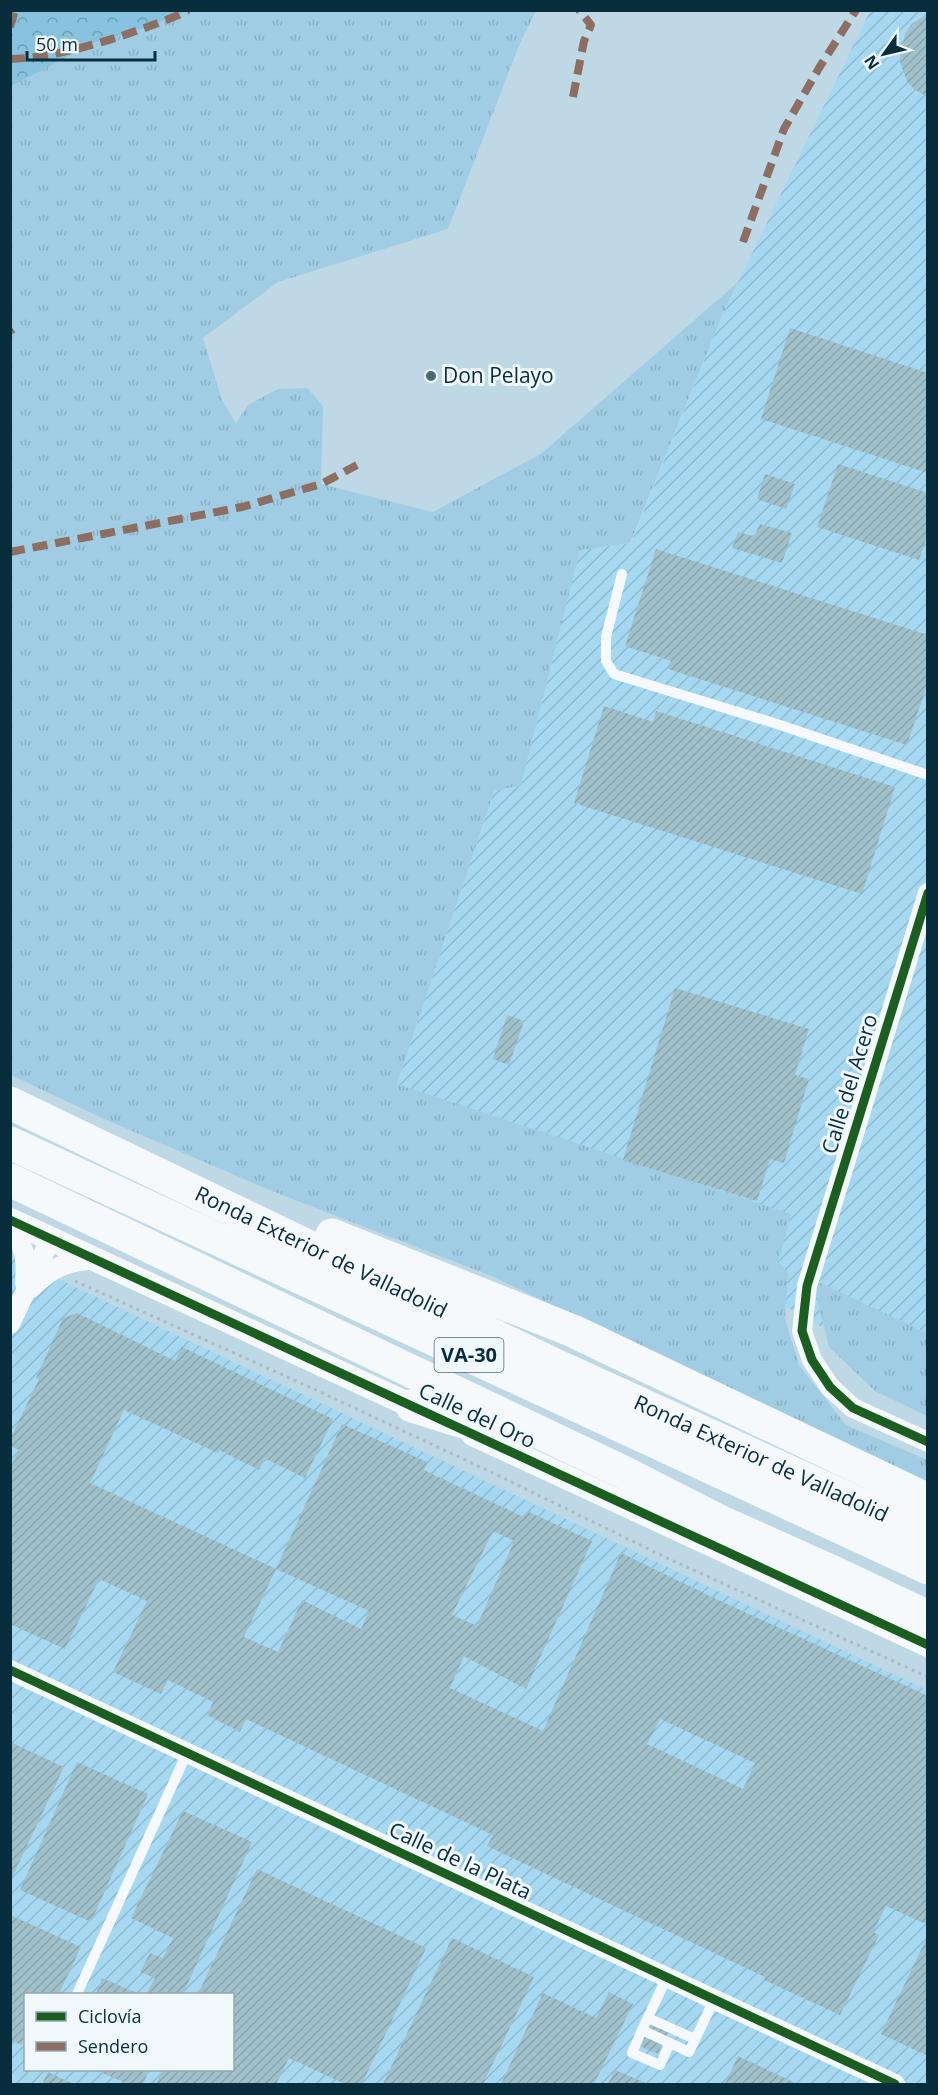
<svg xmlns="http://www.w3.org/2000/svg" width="938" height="2095" viewBox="0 0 938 2095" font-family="'Open Sans',sans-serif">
  <defs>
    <pattern id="industrial-furrows" width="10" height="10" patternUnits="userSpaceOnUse" patternTransform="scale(1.5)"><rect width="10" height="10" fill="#a6d9f1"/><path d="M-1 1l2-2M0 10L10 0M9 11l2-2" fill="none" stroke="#8dbbd0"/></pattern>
    <pattern id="grass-tufts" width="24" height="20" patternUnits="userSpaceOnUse" patternTransform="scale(1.5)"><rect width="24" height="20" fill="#a0cde3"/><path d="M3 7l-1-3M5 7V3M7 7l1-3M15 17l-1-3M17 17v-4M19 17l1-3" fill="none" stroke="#88b0c4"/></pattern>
    <pattern id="forest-crowns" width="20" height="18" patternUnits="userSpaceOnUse" patternTransform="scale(1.5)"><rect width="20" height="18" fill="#87c3de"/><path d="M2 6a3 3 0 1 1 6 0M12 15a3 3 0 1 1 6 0" fill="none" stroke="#6c9fb5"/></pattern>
    <pattern id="building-hatch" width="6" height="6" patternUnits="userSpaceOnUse" patternTransform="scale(1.5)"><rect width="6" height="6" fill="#a0c0ca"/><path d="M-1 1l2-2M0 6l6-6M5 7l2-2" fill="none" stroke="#88a5ae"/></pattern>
  </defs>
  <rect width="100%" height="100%" fill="#bfd8e5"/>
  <!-- industrial -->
  <g fill="url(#industrial-furrows)" fill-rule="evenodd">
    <path d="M870 11H927V1387L397 1084 494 791 521 785 580 550 631 543 723 313Z"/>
    <path d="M10 1256 927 1690V2084H11ZM26 1994H232V2070H26Z"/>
  </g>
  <!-- grass -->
  <g fill="url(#grass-tufts)">
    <path d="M188 11H536L520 43 448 229 278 282 203 338 222 400 236 423 248 405 278 389 307 388 323 406 321 484 433 512 542 453 738 282 723 313 630 543 580 550 521 785 494 791 397 1084 791 1214 778 1262 788 1273 785 1319 799 1365 846 1425 927 1460V1486L494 1277 267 1189 102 1118 11 1075 10 331 13 329 10 321 11 59 94 43 145 28Z"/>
    <path d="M812 1279 927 1333V1416L875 1391 829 1347Z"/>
  </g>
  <!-- forest -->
  <path fill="url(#forest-crowns)" d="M11 10H188V11L145 28 94 43 11 86Z"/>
  <!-- building -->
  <g fill="url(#building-hatch)" fill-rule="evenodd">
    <path d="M928 13V97L914 89 907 81 900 62V52L906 32 912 24Z"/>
    <path d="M790 328 928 373V473L761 419Z"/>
    <path d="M838 464 928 493V533L919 560 817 527Z"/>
    <path d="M765 474 795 484 786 509 757 499Z"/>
    <path d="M760 524 792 533 782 563 732 548 738 532 754 536Z"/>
    <path d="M656 549 928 635V682L907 745 668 669 671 661 625 646Z"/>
    <path d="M604 706 653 722 656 711 895 787 862 894 574 803Z"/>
    <path d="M675 988 809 1029 795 1075 809 1079 784 1163 770 1159 757 1201 623 1160Z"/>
    <path d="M507 1015 524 1021 509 1065 493 1059Z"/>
    <path d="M77 1313 175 1361 182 1347 333 1419 305 1478 264 1458 259 1470 219 1450 218 1453 124 1410 90 1483 276 1569 342 1424 427 1462 424 1470 432 1474 524 1517 527 1511 592 1541 526 1689 464 1656 450 1688 543 1731 621 1553 714 1598 928 1696V1925L886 1906 873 1932 879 1935 840 2015 764 1980 765 1977 487 1846 493 1835 246 1719 240 1732 207 1715 213 1702 168 1680 161 1694 113 1672 147 1601 99 1579 65 1649 10 1624V1468L19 1450 10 1446V1439L39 1379 36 1378 63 1318ZM493 1531 514 1541 477 1626 452 1615ZM276 1569 369 1611 361 1629 302 1600 278 1652 244 1637ZM660 1719 755 1763 743 1789 647 1744Z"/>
    <path d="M10 1742 64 1767 10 1882Z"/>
    <path d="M77 1762 148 1794 91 1922 20 1890Z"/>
    <path d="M183 1811 252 1842 183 1994H146L155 1978 140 1972 150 1953 163 1958 173 1938 131 1918Z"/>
    <path d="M257 1869 426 1948 362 2084H345L289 2058 276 2084H156L163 2070H232V1994H198Z"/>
    <path d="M10 1915 81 1947 59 1994 47 1992 46 1994H26V2035L21 2045 10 2040Z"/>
    <path d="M928 1935V2056L881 2034Z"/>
    <path d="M452 1938 534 1977 483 2084H383Z"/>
    <path d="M102 1978 139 1994H96Z"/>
    <path d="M609 1992 633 2004 594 2084H501L543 1993 596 2018Z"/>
    <path d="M653 2017 671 2026 658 2054 640 2046Z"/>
    <path d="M738 2056 776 2074 798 2084H725Z"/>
    <path d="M95 2070H149L143 2084H128Z"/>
    <path d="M615 2070 648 2084H608Z"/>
    <path d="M48 2072 74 2084H42Z"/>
  </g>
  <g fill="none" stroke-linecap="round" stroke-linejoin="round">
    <!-- path -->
    <path stroke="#adbac1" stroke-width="3" stroke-dasharray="3 4.5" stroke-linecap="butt" d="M75 1281 316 1390 491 1472 667 1558 928 1677"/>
    <!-- service -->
    <g stroke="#f5f9fb" stroke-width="10">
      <path d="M622 574 606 637V661L614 674 774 723 928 775"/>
      <path d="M667 1977 642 2030 689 2052 714 2000"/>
      <path d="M77 1994 187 1753"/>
      <path d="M648 2018 695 2039"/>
      <path d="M642 2030 632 2053 660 2065 670 2043"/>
    </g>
    <!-- minor -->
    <g stroke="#f5f9fb" stroke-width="20">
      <path d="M928 893 807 1286 802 1331 812 1360 830 1387 853 1408 928 1442"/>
      <path d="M10 1226C25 1249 27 1255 25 1283"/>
      <path d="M31 1288C53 1267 62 1263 93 1259"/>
      <path d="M10 1324 50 1240"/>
      <path d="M10 1670 895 2084"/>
    </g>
    <!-- tertiary -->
    <g stroke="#f5f9fb" stroke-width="24">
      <path d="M10 1220 427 1413"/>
      <path d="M473 1434 928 1645"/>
    </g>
    <!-- motorway -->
    <g stroke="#f5f9fb" stroke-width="33">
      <path id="s1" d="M10 1103 551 1363 928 1535"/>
      <path d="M10 1143 928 1568"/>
      <path d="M10 1180 625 1473 719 1521"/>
      <path d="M332 1235 573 1331 928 1500"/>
      <path d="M412 1406 496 1432"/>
      <path d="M701 1513 833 1572 928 1617"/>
    </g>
    <!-- quiet -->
    <g stroke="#8d6e63" stroke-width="8" stroke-dasharray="15 8" stroke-linecap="butt">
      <path d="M10 27 15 10"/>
      <path d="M10 59C56 58 116 39 158 23 168 19 179 16 188 10"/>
      <path d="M573 97 584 41 591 25 579 10"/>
      <path d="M743 242 784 129 819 68 856 10"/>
      <path d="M10 331 13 329"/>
      <path d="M10 552 242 507 321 484 357 465"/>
    </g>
    <!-- cycleway casing -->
    <g stroke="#f1f8fc" stroke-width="13">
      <g id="cycleway">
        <path d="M928 893 807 1286 802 1331 812 1360 830 1387 853 1408 928 1442"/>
        <path d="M10 1220 928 1645"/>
        <path d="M10 1670 895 2084"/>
      </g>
    </g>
    <!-- cycleway -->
    <use href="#cycleway" stroke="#1b5e20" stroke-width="9"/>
  </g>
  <!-- markers -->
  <circle fill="#486977" stroke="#f1f8fc" stroke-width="2" cx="431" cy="376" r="6"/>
  <g text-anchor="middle" stroke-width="6" stroke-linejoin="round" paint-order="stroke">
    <!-- shield labels -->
    <rect fill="#f1f8fc" stroke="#4e6a76" stroke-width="1.5" x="434.5" y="1338" width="69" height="34" rx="4.5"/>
    <g font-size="20" font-weight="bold" fill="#082d3c">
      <text x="469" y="1362">VA-30</text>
    </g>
    <!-- poi labels -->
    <g font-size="21" fill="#082d3c" stroke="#f1f8fc" text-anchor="start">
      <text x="443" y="383">Don Pelayo</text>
    </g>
    <!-- street labels -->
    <g font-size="21" fill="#082d3c" stroke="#f1f8fc">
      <text transform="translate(850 1084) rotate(-73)" y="7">Calle del Acero</text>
      <text dy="7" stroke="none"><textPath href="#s1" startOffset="345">Ronda Exterior de Valladolid</textPath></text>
      <text transform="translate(477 1416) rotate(25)" y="7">Calle del Oro</text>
      <text dy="7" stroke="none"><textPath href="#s1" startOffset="831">Ronda Exterior de Valladolid</textPath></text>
      <text transform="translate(460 1861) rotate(25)" y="7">Calle de la Plata</text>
    </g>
  </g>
  <!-- border -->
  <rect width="938" height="2095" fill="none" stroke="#082d3c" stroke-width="24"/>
  <!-- legend -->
  <rect x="24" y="1993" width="210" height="78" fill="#f1f8fc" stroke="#94a7af" stroke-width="1.5"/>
  <rect x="36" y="2012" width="30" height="9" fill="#1b5e20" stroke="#94a7af" stroke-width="1.5"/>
  <text x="78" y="2023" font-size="18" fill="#082d3c">Ciclovía</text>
  <rect x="36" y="2042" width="30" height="9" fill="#8d6e63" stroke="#94a7af" stroke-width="1.5"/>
  <text x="78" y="2053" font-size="18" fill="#082d3c">Sendero</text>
  <!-- north arrow -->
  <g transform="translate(884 54) rotate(236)" stroke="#f1f8fc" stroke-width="4.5" paint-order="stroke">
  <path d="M0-4.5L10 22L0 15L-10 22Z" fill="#082d3c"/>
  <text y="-9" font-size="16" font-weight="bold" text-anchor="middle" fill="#082d3c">N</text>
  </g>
  <!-- scale -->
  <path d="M27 51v9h128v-9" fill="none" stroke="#082d3c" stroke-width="3"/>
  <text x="36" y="51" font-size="18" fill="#082d3c" stroke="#f1f8fc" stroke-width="4.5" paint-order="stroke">50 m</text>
</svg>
